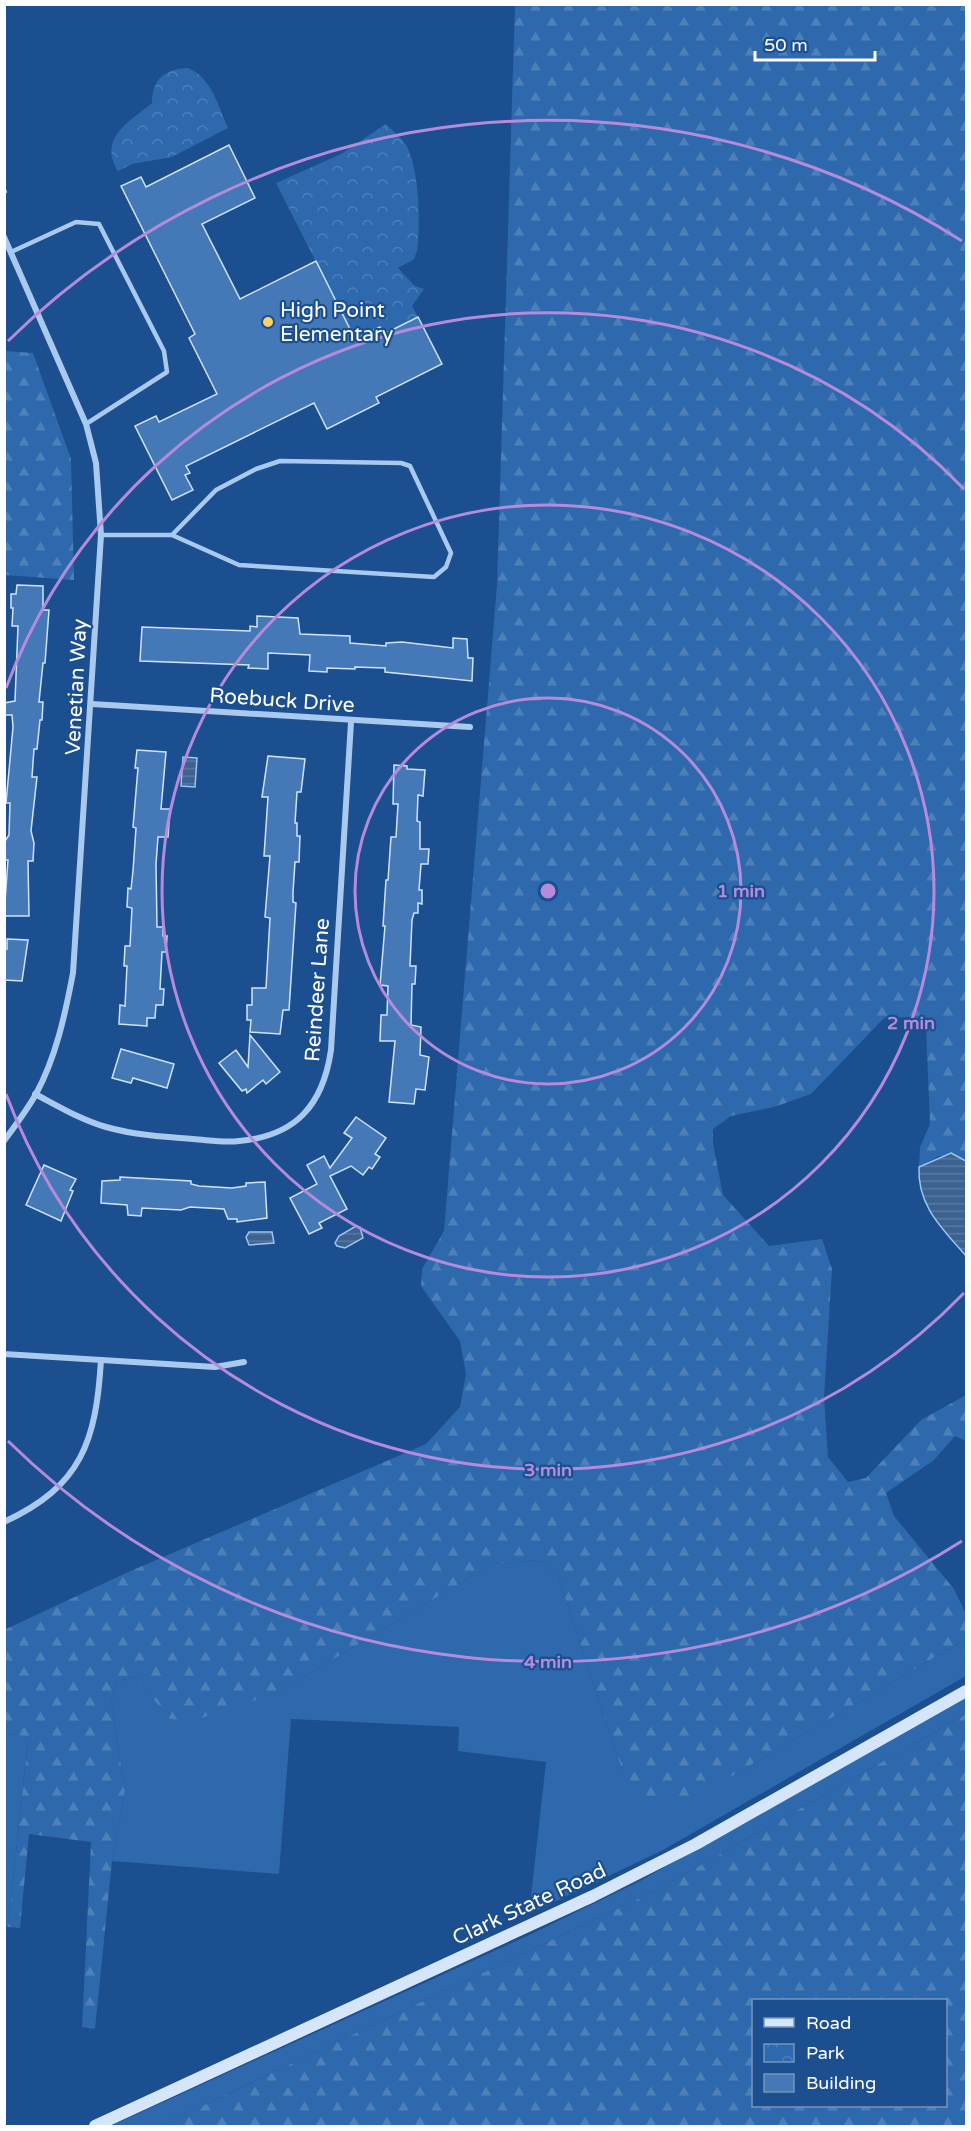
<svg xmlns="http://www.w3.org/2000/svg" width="971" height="2131" viewBox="0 0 971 2131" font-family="'Varela Round',sans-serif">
  <defs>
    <pattern id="forest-firs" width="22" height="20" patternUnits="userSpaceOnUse" patternTransform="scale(1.5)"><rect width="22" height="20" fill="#2e69ad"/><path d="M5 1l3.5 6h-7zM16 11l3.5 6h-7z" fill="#4d80b9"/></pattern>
    <pattern id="park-crowns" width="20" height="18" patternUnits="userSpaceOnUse" patternTransform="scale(1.5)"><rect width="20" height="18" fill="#2e69ad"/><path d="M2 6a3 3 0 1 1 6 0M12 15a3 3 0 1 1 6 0" fill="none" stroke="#4d80b9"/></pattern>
    <pattern id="water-rules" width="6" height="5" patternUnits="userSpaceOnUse" patternTransform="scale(1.5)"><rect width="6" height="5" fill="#3c6290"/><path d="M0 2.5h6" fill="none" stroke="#597aa1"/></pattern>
  </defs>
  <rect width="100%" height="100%" fill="#1b4f8f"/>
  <!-- green -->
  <g fill="#2e69ad">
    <path d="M539 1560 557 1573 623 1773 727 1779 966 1639V1676L663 1850 529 1914 546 1762 458 1751 459 1727 291 1719 279 1874 112 1861 125 1791 111 1701 117 1681 135 1677 170 1718 277 1693 492 1564Z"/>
    <path d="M966 1697V1714L657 1890 160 2126H111L527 1936 640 1881Z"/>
    <path d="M15 1733 28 1740 8 1927 5 1926V1737Z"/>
  </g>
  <!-- forest -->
  <g fill="url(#forest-firs)" fill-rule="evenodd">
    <path d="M515 5H966V1161L964 1158 939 1156 919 1167 920 1147 930 1124 926 1028 910 1017 884 1018 811 1094 774 1107 731 1116 713 1129V1144L723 1195 769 1246 822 1239 832 1269 824 1398 828 1457 848 1482 866 1478 921 1420 966 1395V1441L955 1436 934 1460 886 1493 894 1516 954 1589 966 1614V1639L727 1779 675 1804 644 1795 623 1773 557 1573 539 1560 492 1564 277 1693 192 1721 170 1719 135 1677 117 1681 111 1701 125 1791 112 1861 95 2029 82 2027 91 1842 29 1834 20 1928 8 1927 28 1741 15 1733 5 1737 4 1630 126 1573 426 1444 460 1407 466 1374 460 1341 421 1286 422 1269 444 1231 497 585Z"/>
    <path d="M5 351 33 353 71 459 74 580 5 575Z"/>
    <path d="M966 1714V2126H160L657 1890ZM754 2000H946V2106H754Z"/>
  </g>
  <!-- park -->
  <g fill="url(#park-crowns)">
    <path d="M188 68C212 78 218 106 228 128L172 157 132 164 118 171C98 138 129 122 152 103 152 79 165 69 188 68Z"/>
    <path d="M386 124C392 131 401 137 406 145 419 166 421 226 417 251L414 259 398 268 415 286 424 289 412 306 418 317 384 334 380 327 355 339 276 183 341 154Z"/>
  </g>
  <!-- water -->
  <g fill="url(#water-rules)" stroke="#9cc4f0" stroke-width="1.5">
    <path d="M183 757 197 758 195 787 181 786Z"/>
    <path d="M951 1153 966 1161V1256C943 1229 917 1206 919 1167Z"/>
    <path d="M356 1226 360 1227 363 1238 345 1248 337 1246 335 1243 339 1236Z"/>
    <path d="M249 1232H272L274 1243 249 1245 246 1237Z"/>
  </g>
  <!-- building -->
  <g fill="#4478b7" stroke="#cfe3fa" stroke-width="1.5">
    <path d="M229 145 255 198 202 224 240 299 316 261 355 339 380 327 384 334 418 317 442 364 376 397 379 403 327 429 314 403 186 466 190 473 185 475 193 490 172 500 135 426 156 416 159 422 217 394 189 338 195 334 121 186 141 177 146 187Z"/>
    <path d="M17 585 43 586V610H49L45 663H43L39 702H43L42 720H40L37 749H34L32 777H37L31 831 34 843 33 861H28L29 916H4L8 860H5V841L9 835 10 803H6L13 727 12 715H4V703L15 701 18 626H12L13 608H11V594H16Z"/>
    <path d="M257 616 298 618 300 634 350 636V643L386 646V643L402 642 453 648V638L467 639 468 658H473L472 681 385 672V668L355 667V669L327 668V672L309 671 310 655 268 653V669L248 668 249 665 140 661 142 627 250 631V626L257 627Z"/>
    <path d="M137 750 166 752 161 809H170L168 837H158L156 864 157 927H163V936H167L166 952H162L160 989H164L163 1005H156L155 1018H147V1026L119 1024 120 1005 125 1006 127 966H124L125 946H130L132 908 127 907 128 888 131 889 133 871 136 828 133 827 138 768H135Z"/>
    <path d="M268 756 305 759 301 792H297L295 823H297V836H300L299 862H295L293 892V902L296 903 289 1010H283L280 1034 250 1032 251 1020H247V1005H252V988H266L270 918 265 917 270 856H264L268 797H262Z"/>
    <path d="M394 765 407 766V769L425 770 423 796 418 795 417 821 420 822V849H429L428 864H421L419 890H422V904L418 903V913H414L412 920 410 966H416L415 984H412L411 1025 421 1027 420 1055 429 1057 425 1090 416 1089 414 1104 389 1102 395 1041H380L381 1015H387L388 986 380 985 385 926H383L386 880H388L391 837H396L398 804H393Z"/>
    <path d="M7 939 28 940 22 981 4 980V949H7Z"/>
    <path d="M250 1035 280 1072 266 1084 263 1080 247 1093 246 1089 242 1091 219 1063 236 1050 248 1067Z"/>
    <path d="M121 1049 174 1064 167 1088 133 1078 131 1083 112 1078Z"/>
    <path d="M356 1117 386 1138 375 1154 380 1157 372 1169 369 1167 363 1175 351 1166 330 1176 347 1209 319 1223 322 1228 309 1234 290 1198 317 1184 307 1165 324 1156 330 1168 352 1138 344 1133Z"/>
    <path d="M44 1165 76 1179 70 1190 73 1191 61 1221 26 1205Z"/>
    <path d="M120 1177 191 1181V1184L199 1186 232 1188 246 1186V1183L265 1182 267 1218 237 1222V1219H228L224 1209 190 1207 181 1210 142 1208 141 1216 128 1215 127 1205 101 1203 102 1181 120 1180Z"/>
  </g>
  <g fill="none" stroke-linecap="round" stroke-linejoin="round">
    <!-- path -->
    <path stroke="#a9c9ee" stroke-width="3" stroke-dasharray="3 4.5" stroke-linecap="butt" d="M4 192 8 191"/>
    <!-- service -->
    <g stroke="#a9c9ee" stroke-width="4.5">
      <path d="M11 252 76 222 99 224 164 351 167 372 86 424"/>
      <path d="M101 535H172L239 565 434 577 446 567 451 553 410 466 401 463 280 461 256 469 216 490 172 535"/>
    </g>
    <!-- minor -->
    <g stroke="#a9c9ee" stroke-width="6">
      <path d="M4 237 86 424 96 463 101 535 73 973C65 1015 56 1057 36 1094 27 1110 15 1126 4 1141"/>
      <path d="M92 704 470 727"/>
      <path d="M35 1094C58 1106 81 1120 106 1127 134 1135 165 1137 193 1139 208 1140 224 1143 239 1141 296 1136 323 1105 331 1050L351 722"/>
      <path d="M4 1354 215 1367 244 1362"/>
      <path d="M4 1522C82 1486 96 1441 101 1360"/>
    </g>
    <!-- secondary -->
    <path stroke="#d6e6fa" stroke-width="12" d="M95 2126 593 1896 696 1844 966 1691"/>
  </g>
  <!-- distance rings -->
  <g fill="none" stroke="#b68bdc" stroke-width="3">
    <circle cx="548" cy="891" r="193"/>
    <circle cx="548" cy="891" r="386"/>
    <path d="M964 1293A579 579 0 0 1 6 1094M6 688A579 579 0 0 1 964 489"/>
    <path d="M962 1541A771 771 0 0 1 8 1441M8 341A771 771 0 0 1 962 241"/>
  </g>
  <!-- markers -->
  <circle fill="#ffd166" stroke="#1b4f8f" stroke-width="2" cx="268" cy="322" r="6"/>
  <g text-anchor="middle" stroke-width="4.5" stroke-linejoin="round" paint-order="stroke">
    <!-- poi labels -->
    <g font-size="21" fill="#fff" stroke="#1b4f8f" text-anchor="start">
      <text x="280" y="317">High Point<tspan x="280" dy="24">Elementary</tspan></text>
    </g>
    <!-- street labels -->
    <g font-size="21" fill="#fff" stroke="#1b4f8f">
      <text transform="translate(76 687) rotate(-87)" y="7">Venetian Way</text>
      <text transform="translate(282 700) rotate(4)" y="7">Roebuck Drive</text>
      <text transform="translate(317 990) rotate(-86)" y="7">Reindeer Lane</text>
      <text transform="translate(529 1904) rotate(-25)" y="7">Clark State Road</text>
    </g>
  </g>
  <circle cx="548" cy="891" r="9" fill="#b68bdc" stroke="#1b4f8f" stroke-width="3"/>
  <g font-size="18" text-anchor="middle" font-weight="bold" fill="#b68bdc" stroke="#1b4f8f" stroke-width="4.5" stroke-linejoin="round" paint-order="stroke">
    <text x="741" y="897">1 min</text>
    <text x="911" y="1029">2 min</text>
    <text x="548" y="1476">3 min</text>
    <text x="548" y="1668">4 min</text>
  </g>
  <!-- border -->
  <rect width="971" height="2131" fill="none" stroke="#ffffff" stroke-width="12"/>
  <!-- legend -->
  <rect x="752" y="1999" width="195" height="108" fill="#1b4f8f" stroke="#7695bc" stroke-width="1.5"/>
  <rect x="764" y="2018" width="30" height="9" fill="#d6e6fa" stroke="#7695bc" stroke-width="1.5"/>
  <text x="806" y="2029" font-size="18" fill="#ffffff">Road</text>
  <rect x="764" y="2044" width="30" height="18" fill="url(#park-crowns)" stroke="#7695bc" stroke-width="1.5"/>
  <text x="806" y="2059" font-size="18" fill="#ffffff">Park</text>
  <rect x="764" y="2074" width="30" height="18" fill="#4478b7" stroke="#7695bc" stroke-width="1.5"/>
  <text x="806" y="2089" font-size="18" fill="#ffffff">Building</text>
  <!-- scale -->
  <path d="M755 51v9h120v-9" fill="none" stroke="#ffffff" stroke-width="3"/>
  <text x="764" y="51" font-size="18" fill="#ffffff" stroke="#1b4f8f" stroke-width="4.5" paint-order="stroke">50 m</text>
</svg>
